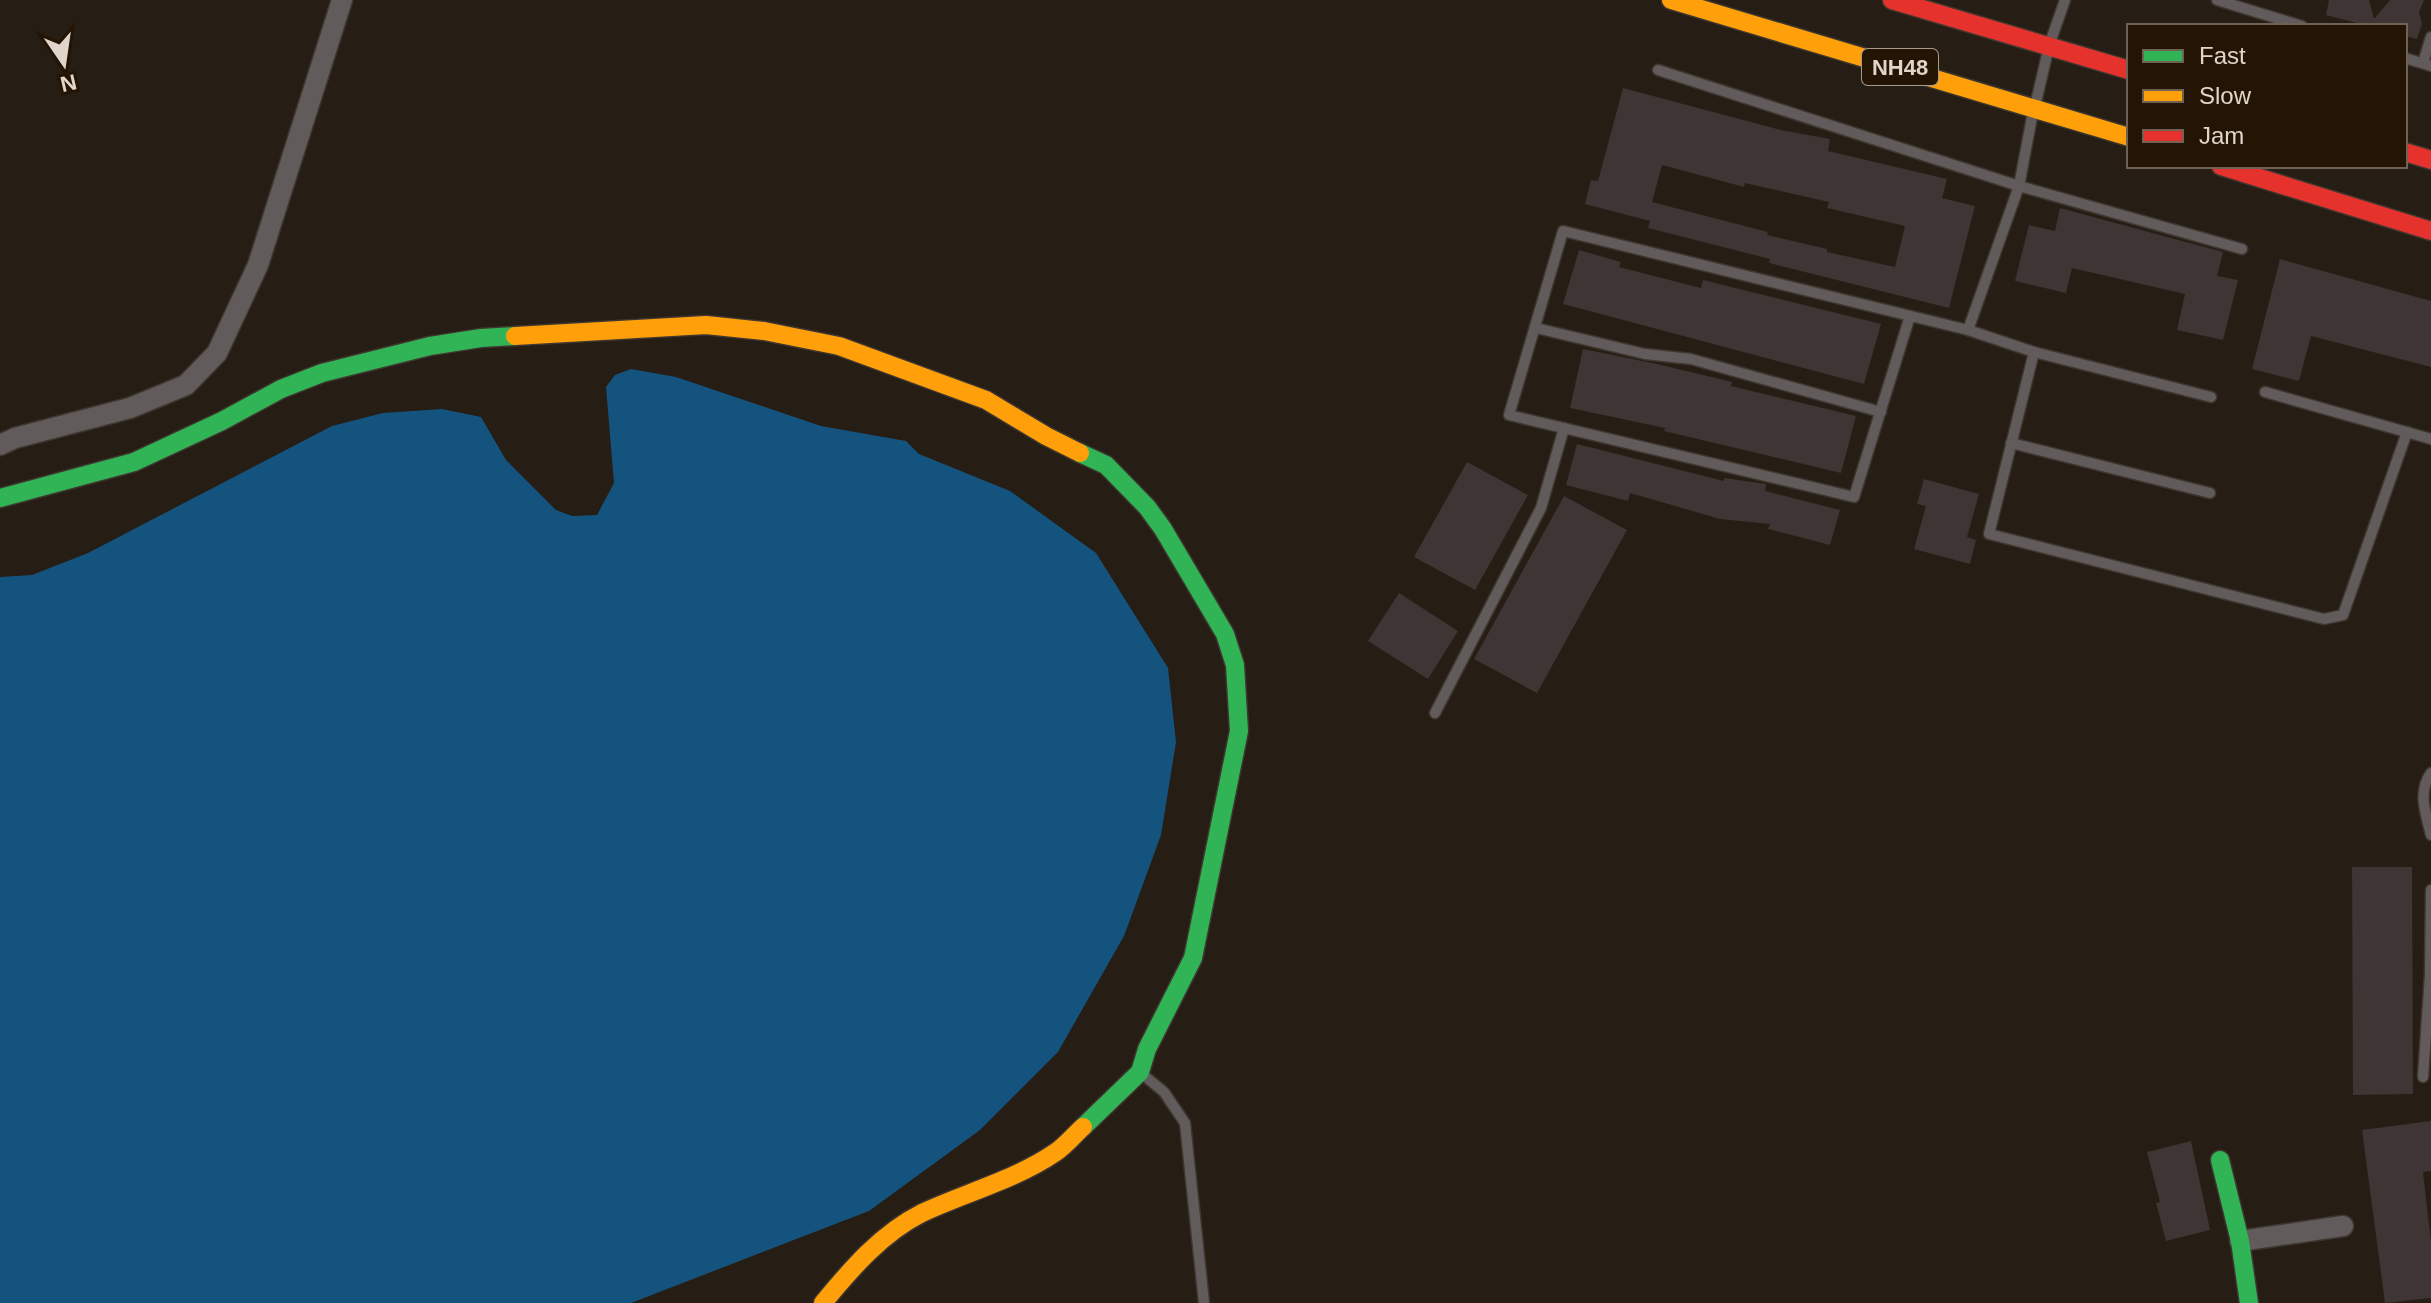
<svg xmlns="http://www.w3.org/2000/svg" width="2431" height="1303" viewBox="0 0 2431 1303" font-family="Helvetica,sans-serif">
  <rect width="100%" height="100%" fill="#261d14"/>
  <!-- water -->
  <path fill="#14537e" d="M631 369 676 377 821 426 906 441 919 454 1010 491 1096 553 1168 668 1176 742 1161 835 1124 936 1058 1052 980 1130 869 1211 631 1303H0V577L32 575 88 553 332 426 383 413 442 409 481 417 506 460 556 510 572 516 597 515 614 483 606 387 615 375Z"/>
  <!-- building -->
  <g fill="#3e3534" fill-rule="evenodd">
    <path d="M2329 0H2369L2374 19 2390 0H2424L2419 12 2422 24 2417 39 2405 36V26H2368L2326 15Z"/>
    <path d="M1623 88 1781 130 1830 139 1828 151 1947 179 1942 198 1975 206 1949 308 1769 263 1770 259 1648 228 1650 221 1585 204 1591 180 1598 181ZM1662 165 1744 187 1745 183 1829 202 1827 208 1905 226 1895 267 1827 252V249L1767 235 1768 232 1652 202Z"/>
    <path d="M2060 208 2223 252 2217 276 2238 280 2223 340 2177 330 2185 294 2072 268 2066 293 2015 281 2029 225 2055 231Z"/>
    <path d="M1579 250 1621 262 1619 267 1701 288 1703 280 1881 324 1864 384 1563 304Z"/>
    <path d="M2280 259 2431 301V367L2311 336 2299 381 2252 369Z"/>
    <path d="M1583 349 1657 364 1732 382 1731 386 1856 416 1841 473 1664 431 1665 428 1570 408Z"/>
    <path d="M1577 444 1724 481V478L1766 484 1765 491 1840 510 1830 545 1768 529 1770 524 1720 519 1630 493 1628 501 1566 485Z"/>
    <path d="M1467 462 1528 495 1475 590 1414 557Z"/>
    <path d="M1924 479 1979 494 1967 537 1976 540 1970 564 1914 549 1926 506 1917 504Z"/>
    <path d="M1564 496 1627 530 1537 693 1474 659Z"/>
    <path d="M1399 593 1458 631 1428 679 1368 641Z"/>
    <path d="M2352 867H2412L2413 1094 2353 1095Z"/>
    <path d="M2431 1121V1171L2423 1172 2431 1242V1298L2385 1303 2362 1130Z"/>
    <path d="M2191 1141 2210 1230 2166 1241 2156 1203 2160 1202 2147 1152Z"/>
  </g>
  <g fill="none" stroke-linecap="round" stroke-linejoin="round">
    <!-- lane casing -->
    <g stroke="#3e372f" stroke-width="13">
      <g id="lane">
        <path d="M2217 0 2302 26"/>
        <path d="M2051 40 2065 0"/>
        <path d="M2405 58 2431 66"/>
        <path d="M2423 63 2431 37"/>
        <path d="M1658 70 2019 186 2032 117"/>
        <path d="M2036 102 2047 55"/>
        <path d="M1910 316 1854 497 1509 415 1563 231 1968 330"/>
        <path d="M1536 328 1645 354 1691 359 1881 412"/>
        <path d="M2034 352 1989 534 2324 619 2343 615 2407 432"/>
        <path d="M2265 392 2431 439"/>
        <path d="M2211 397 2034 352 1968 330 2019 186 2242 249"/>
        <path d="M2011 443 2210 493"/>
        <path d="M1435 713 1541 508 1564 428"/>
        <path d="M2431 773C2417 792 2426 814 2431 835"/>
        <path d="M1141 1073 1164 1092 1185 1123 1204 1303"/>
        <path d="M2423 1077 2430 975 2431 890"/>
      </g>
    </g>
    <!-- street casing -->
    <g stroke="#3e372f" stroke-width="23">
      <g id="street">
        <path d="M0 445 15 438 130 408 186 385 217 353 258 265 342 0"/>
        <path d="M2240 1241 2343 1226"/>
      </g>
    </g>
    <!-- fast casing -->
    <g stroke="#3e372f" stroke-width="21">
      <g id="fast">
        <path d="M1080 453 1106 465 1147 507 1163 529 1225 634 1235 665 1239 731 1193 958 1147 1049 1140 1072 1083 1127"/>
        <path d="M0 498 134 462 222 421 281 389 322 373 430 346 481 338 515 336"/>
        <path d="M2220 1160 2240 1241 2249 1303"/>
      </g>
    </g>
    <!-- slow casing -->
    <g stroke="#3e372f" stroke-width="21">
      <g id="slow">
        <path d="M1671 0 2129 137"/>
        <path d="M515 336 706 325 764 331 839 346 986 400 1046 436 1080 453"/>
        <path d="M823 1303C851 1269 882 1233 922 1213 967 1192 1015 1180 1056 1152 1066 1145 1074 1135 1083 1127"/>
      </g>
    </g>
    <!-- jam casing -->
    <g stroke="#3e372f" stroke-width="21">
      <g id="jam">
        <path d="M1892 0 2129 70"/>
        <path d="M2405 152 2431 160"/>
        <path d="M2221 166 2431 231"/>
      </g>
    </g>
    <!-- lane -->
    <use href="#lane" stroke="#615b5b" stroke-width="10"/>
    <!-- street -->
    <use href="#street" stroke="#615b5b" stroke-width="20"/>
    <!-- fast -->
    <use href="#fast" stroke="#30b455" stroke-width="18"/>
    <!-- slow -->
    <use href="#slow" stroke="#ff9f0a" stroke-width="18"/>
    <!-- jam -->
    <use href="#jam" stroke="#e5322d" stroke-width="18"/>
  </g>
  <g text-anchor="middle" stroke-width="8" stroke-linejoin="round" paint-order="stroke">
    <!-- shield labels -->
    <rect fill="#231404" stroke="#a79b8f" stroke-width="2" x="1862" y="49" width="76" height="36" rx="6"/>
    <g font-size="22" font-weight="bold" fill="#e0d5cb">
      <text x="1900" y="75">NH48</text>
    </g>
  </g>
  <!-- legend -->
  <rect x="2127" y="24" width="280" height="144" fill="#231404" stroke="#6f6154" stroke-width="2"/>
  <rect x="2143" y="50" width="40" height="12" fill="#30b455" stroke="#6f6154" stroke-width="2"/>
  <text x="2199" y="64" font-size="24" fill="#e0d5cb">Fast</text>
  <rect x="2143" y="90" width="40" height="12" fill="#ff9f0a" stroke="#6f6154" stroke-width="2"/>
  <text x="2199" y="104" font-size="24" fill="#e0d5cb">Slow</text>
  <rect x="2143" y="130" width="40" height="12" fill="#e5322d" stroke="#6f6154" stroke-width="2"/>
  <text x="2199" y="144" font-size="24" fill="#e0d5cb">Jam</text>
  <!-- north arrow -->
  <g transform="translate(64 64) rotate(167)" stroke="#231404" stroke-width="6" paint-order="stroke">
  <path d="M0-6L14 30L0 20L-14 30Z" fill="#e0d5cb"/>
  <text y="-12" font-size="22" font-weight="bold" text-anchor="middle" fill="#e0d5cb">N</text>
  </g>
</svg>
